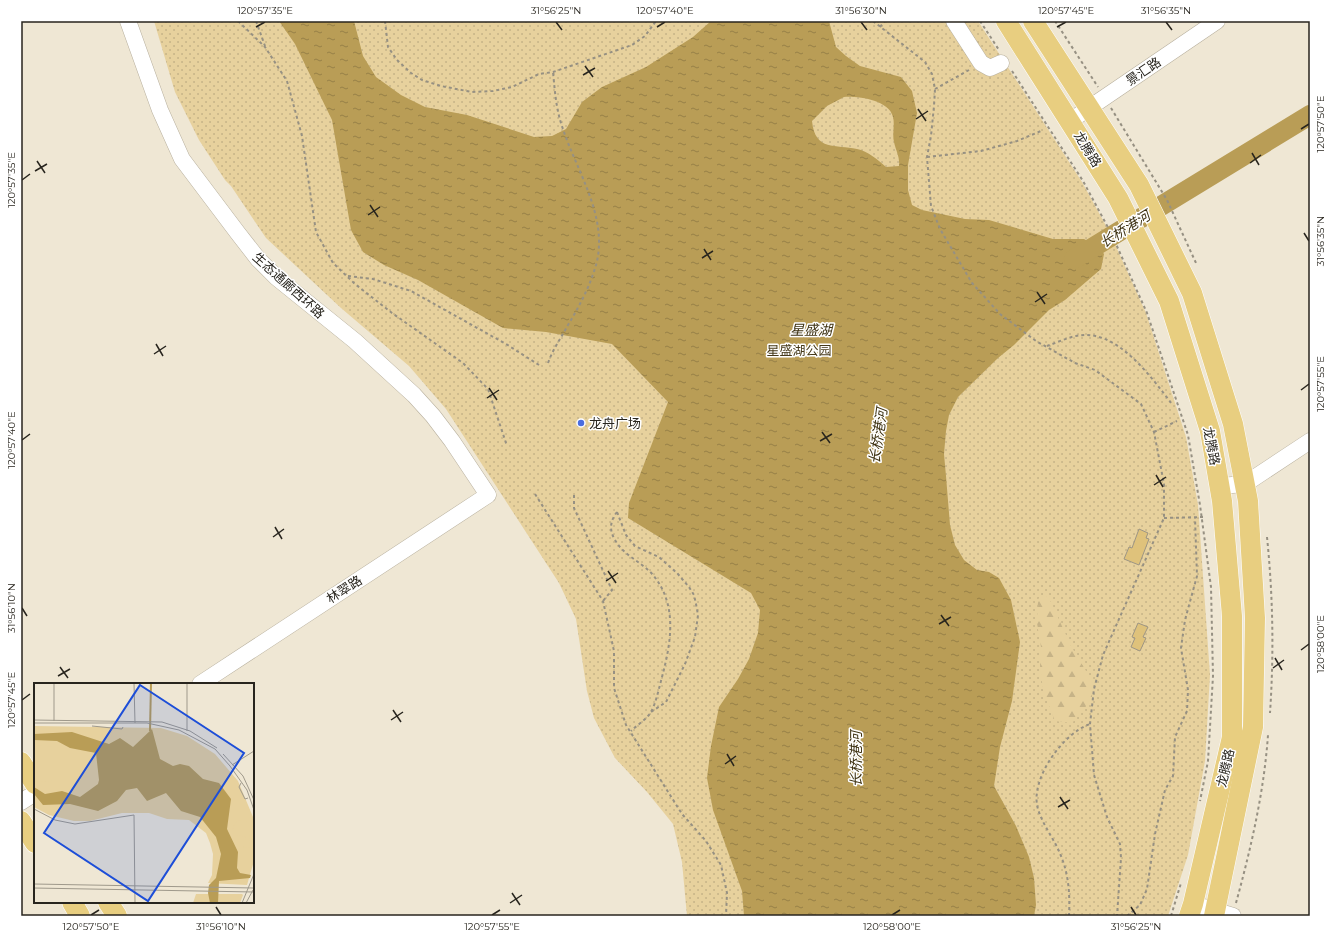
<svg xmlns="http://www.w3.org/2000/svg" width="1331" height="937" viewBox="0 0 1331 937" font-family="Montserrat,'Noto Sans SC',sans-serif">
  <defs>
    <pattern id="grass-dots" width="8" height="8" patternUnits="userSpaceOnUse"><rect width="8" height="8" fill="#e7d19d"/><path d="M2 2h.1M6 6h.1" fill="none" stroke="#c6b387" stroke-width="1.8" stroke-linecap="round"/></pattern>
    <pattern id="forest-firs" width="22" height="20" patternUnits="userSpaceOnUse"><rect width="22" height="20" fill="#e7d19d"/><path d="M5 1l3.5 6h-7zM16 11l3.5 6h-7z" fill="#c6b387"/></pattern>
    <pattern id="water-ripples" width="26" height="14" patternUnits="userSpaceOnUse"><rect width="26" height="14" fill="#b99d56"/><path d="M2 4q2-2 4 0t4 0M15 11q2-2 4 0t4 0" fill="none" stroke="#968047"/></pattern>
  </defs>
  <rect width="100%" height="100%" fill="#efe7d4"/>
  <!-- grass -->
  <path fill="url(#grass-dots)" d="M154 21H978L1082 182 1110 233 1146 313 1186 437 1198 505 1210 675 1205 761 1188 855 1168 916H687L682 862 673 824 647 792 615 758 594 718 587 691 576 619 559 583 446 409 409 366 341 308 266 238 231 186 225 180 199 140 175 92Z"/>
  <!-- forest -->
  <path fill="url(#forest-firs)" d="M1045 595 1051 602 1071 646 1092 681V699L1072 723 1055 721 1043 690 1040 666 1041 647 1037 623 1038 599Z"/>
  <!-- water -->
  <path fill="url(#water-ripples)" fill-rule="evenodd" d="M279 21H354L363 56 376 77 401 95 425 107 467 115 534 137 552 136 566 129 582 102 602 87 646 67 693 37 711 21H829L836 47 846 56 860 66 901 77 912 91 917 113 908 165V190L912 205 922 210 965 219 989 220 1053 239H1084L1098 246 1104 254 1101 269 1065 300 1049 310 1014 345 998 358 958 397 949 415 946 431 944 454 946 476 950 525 955 545 964 560 977 570 989 572 999 578 1011 600 1020 642 1012 701 1000 747 994 786 1016 826 1029 857 1034 878 1036 905 1034 916H744L742 891 713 810 707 778 711 746 719 707 738 679 749 659 758 633 760 610 751 593 628 518 629 503 668 402 612 344 546 332 503 328 418 280 384 265 363 252 351 230 332 120 295 44ZM844 97C858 96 889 100 893 117 895 125 892 134 894 142 896 151 900 157 899 166L886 167C878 160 868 151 857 149 836 144 815 152 812 121L827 106Z"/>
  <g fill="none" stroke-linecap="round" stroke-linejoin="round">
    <!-- river -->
    <path stroke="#b99d56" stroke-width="20" d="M1074 259 1310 115"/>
  </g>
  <!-- building -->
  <g fill="#dfc27b" stroke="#9d9584">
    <path d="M1139 529 1148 533 1146 538 1149 539 1139 565 1124 559 1129 547 1132 548Z"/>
    <path d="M1138 623 1148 627 1143 637 1146 638 1140 651 1131 647 1135 638 1132 637Z"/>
  </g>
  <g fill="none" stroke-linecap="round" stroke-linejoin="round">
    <!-- minor casing -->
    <g stroke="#b8b09e" stroke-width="17">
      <g id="minor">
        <path d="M128 21 160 110 182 159 237 232 258 259 277 278 355 341 414 395 433 416 452 441 488 495 200 684"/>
        <path d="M954 21 981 63 990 68 1001 63"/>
        <path d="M1070 121 1217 21"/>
        <path d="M1220 486 1245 484 1310 441"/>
        <path d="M21 802 35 793"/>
        <path d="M1193 904 1233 916"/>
      </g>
    </g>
    <!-- major casing -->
    <g stroke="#fff" stroke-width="21">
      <g id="major">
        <path d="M1006 21 1118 198 1169 301 1210 431 1222 501 1232 616V737L1193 904 1189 916"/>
        <path d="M1033 21 1139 185 1192 293 1233 424 1248 501 1255 618 1253 727 1214 916"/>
        <path d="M21 762 35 784"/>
        <path d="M21 821 35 843"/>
        <path d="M72 902 80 916"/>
        <path d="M108 902 117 916"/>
      </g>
    </g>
    <!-- path -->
    <g stroke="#969082" stroke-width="2" stroke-dasharray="3 3" stroke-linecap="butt">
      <path d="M238 21 265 47 287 81 302 136 316 232 333 263 355 284 392 313 463 363 488 389 507 446"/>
      <path d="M256 21 265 46"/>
      <path d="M385 21 388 47 397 60 411 73 422 80 441 86 472 92 493 91 512 87 539 74 553 72 632 45 645 36 656 21"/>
      <path d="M873 21 925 62 932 74 935 89 934 106 931 136 927 157 931 206 940 229 972 283 1000 314 1036 341 1075 363 1095 370 1141 404 1154 432 1164 484V518L1103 655 1094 689 1090 724 1094 775 1107 817 1120 844 1121 858 1117 916"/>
      <path d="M980 21 999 50"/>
      <path d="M1055 21 1098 87"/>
      <path d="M880 27 885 21"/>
      <path d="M1012 71 1083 181 1111 233 1147 313 1188 435 1200 505 1211 587 1213 676 1208 761 1200 801"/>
      <path d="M935 89 969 70"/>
      <path d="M1111 108 1167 200 1196 263"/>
      <path d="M927 157 981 151 1017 141 1041 131"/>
      <path d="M348 276 373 279 411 291 506 344 539 365"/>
      <path d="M1047 346C1056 343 1066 338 1076 336 1116 327 1151 377 1172 404"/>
      <path d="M548 363C553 349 561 338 568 325 579 307 590 286 596 265 609 218 577 172 563 129 556 110 555 92 553 72"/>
      <path d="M1154 432 1177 421"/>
      <path d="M535 494 603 601 614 651V688L626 725 682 814 706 841 721 865 727 893 726 916"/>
      <path d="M574 495V508L612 590 603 601"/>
      <path d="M617 512C610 521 609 530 615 540 624 556 642 562 653 575 678 605 671 643 662 677 659 688 656 703 651 712 646 720 637 725 631 731"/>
      <path d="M617 512 626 535 635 546 659 557 677 573 689 587 694 595 696 604 698 615 695 637 685 664 666 702 651 712"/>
      <path d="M1164 518 1205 517"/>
      <path d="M1267 537C1273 596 1274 654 1270 713"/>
      <path d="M1236 903C1251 848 1264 792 1268 735"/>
      <path d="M1069 916C1070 896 1069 875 1061 856 1055 840 1043 826 1038 809 1029 780 1063 733 1090 724"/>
      <path d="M1127 916 1140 905 1147 889 1155 834 1165 790 1173 776 1175 737 1187 711 1188 690 1181 648 1185 620 1197 576 1195 518"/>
      <path d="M1171 916 1181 883"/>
    </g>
    <!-- minor -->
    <use href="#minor" stroke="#fff" stroke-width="16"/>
    <!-- major -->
    <use href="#major" stroke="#e8ce80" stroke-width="20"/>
  </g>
  <!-- ticks -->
  <path fill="none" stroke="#28251e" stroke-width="1.5" d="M556 22 562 30M861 22 867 30M1166 22 1172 30M256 27 265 22M657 27 665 22M1057 27 1066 22M585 66 593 77M583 75 595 68M918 109 926 121M916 119 928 111M1301 129 1309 124M1252 153 1259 165M37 161 45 173M1250 163 1261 155M35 171 47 164M22 180 30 174M370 205 378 217M368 215 380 207M1304 233 1309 241M704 249 711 260M702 258 713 251M1037 292 1045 304M1035 302 1047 294M156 344 163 356M154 354 166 346M489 388 497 400M1301 390 1309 384M487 398 499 390M822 432 830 443M22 440 30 434M820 441 832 434M1156 475 1163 487M1154 485 1166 477M275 527 282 539M273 537 284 529M608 571 616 583M606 581 618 573M22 608 27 616M941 615 949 626M939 624 951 617M1301 650 1309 644M1275 658 1282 670M60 667 68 678M1273 668 1284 660M58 676 70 669M22 700 30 694M393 710 401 722M391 720 403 712M727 754 734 766M725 764 736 756M1060 797 1068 809M1058 807 1070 800M512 893 520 905M510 903 522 895M216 907 221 915M1131 907 1136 915M91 915 99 910M492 915 500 910M892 915 900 910"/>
  <!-- markers -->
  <circle fill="#4b6de0" stroke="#fff" stroke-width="1.5" cx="581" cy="423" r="4"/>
  <g text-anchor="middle" stroke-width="3" stroke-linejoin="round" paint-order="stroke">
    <!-- street labels -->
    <g font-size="13" fill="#28251e" stroke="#fff">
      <text transform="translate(1143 71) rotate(-34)" y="5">景汇路</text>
      <text transform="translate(1088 149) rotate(58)" y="5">龙腾路</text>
      <text transform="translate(289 285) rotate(42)" y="5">生态通廊西环路</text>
      <text transform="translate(1212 446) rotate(79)" y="5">龙腾路</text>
      <text transform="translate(344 589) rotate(-33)" y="5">林翠路</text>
      <text transform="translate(1225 768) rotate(-77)" y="5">龙腾路</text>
    </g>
    <!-- park labels -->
    <g font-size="13" fill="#453919" stroke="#fff">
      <text x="799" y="355">星盛湖公园</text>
    </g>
    <!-- poi labels -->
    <g font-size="13" fill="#28251e" stroke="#fff" text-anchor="start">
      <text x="589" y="428">龙舟广场</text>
    </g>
    <!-- water labels -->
    <g font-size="14" font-style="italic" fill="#3d3111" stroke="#fff">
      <text transform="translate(1125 229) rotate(-32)" y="5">长桥港河</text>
      <text x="811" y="335">星盛湖</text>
      <text transform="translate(878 436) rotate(-82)" y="5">长桥港河</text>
      <text transform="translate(856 759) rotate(-90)" y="5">长桥港河</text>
    </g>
  </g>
  <!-- overview -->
  <g transform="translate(34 683)">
    <rect width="220" height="220" fill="#efe7d4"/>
    <path d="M0 43 127 45 153 53 181 71 204 98 219 134 220 178 213 202 174 200 178 192 179 171 176 160 172 150 155 137 133 136 115 130H88L56 138H40L15 132 0 124ZM162 211H208L209 212 206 220H159Z" fill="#e7d19d"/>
    <path d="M206 137 213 139 216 148 215 165 209 164 212 154 202 152 198 148 201 140Z" fill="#e7d19d"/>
    <path d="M3 62 18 64V97L12 99 0 98V63Z" fill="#e7d19d"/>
    <path d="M118 46 126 76 139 83 146 81 155 83 169 96 185 100 197 116 193 146 204 169 203 185 206 190 217 192 216 195 185 198 184 220H176L174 210 175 202 182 195 187 171 182 154 166 134 147 128 132 110 113 118 103 105 92 107 83 118 64 128 36 121 9 122 0 111V104L11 111 28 108 46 114 64 101 65 97 62 70 36 65 23 58 0 57V51L38 49 75 61 86 55 99 64Z" fill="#b99d56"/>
    <path fill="none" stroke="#b99d56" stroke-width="2" d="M116 48 117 0"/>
    <path fill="none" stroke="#9f998b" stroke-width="1" d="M100 0 101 40M0 37 128 39 156 48 183 65M20 38V0M0 40H113L145 47 181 66 196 83 213 107 220 127M58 43 88 46 89 44M153 48V0M189 71 209 93 220 117M198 82 220 68M207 100 205 104 211 116 214 115M0 126 21 137 41 141 100 132 101 220M0 201 220 205M0 205 220 209M208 220 220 191M212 220 219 207"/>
    <path fill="#1d4ed8" fill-opacity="0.15" stroke="#1d4ed8" stroke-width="2" d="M106 2 210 70 114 218 10 150Z"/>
    <rect width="220" height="220" fill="none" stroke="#28251e" stroke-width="2"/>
  </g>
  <!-- border -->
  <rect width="1331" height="937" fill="none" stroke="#ffffff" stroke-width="44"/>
  <rect x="22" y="22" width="1287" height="893" fill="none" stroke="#28251e" stroke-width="1.5"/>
  <g font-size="10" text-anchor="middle" fill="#28251e">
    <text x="265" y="14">120°57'35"E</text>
    <text x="556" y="14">31°56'25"N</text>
    <text x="665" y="14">120°57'40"E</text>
    <text x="861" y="14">31°56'30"N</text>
    <text x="1066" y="14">120°57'45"E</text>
    <text x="1166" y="14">31°56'35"N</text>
    <text transform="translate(1320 124) rotate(-90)" y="4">120°57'50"E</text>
    <text transform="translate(11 180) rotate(-90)" y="4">120°57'35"E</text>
    <text transform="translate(1320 241) rotate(-90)" y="4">31°56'35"N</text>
    <text transform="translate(1320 384) rotate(-90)" y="4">120°57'55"E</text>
    <text transform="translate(11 440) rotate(-90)" y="4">120°57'40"E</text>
    <text transform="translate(11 608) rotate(-90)" y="4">31°56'10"N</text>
    <text transform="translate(1320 644) rotate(-90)" y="4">120°58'00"E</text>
    <text transform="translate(11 700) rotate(-90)" y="4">120°57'45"E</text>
    <text x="91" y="930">120°57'50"E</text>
    <text x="221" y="930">31°56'10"N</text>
    <text x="492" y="930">120°57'55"E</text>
    <text x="892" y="930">120°58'00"E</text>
    <text x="1136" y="930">31°56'25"N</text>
  </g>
</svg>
